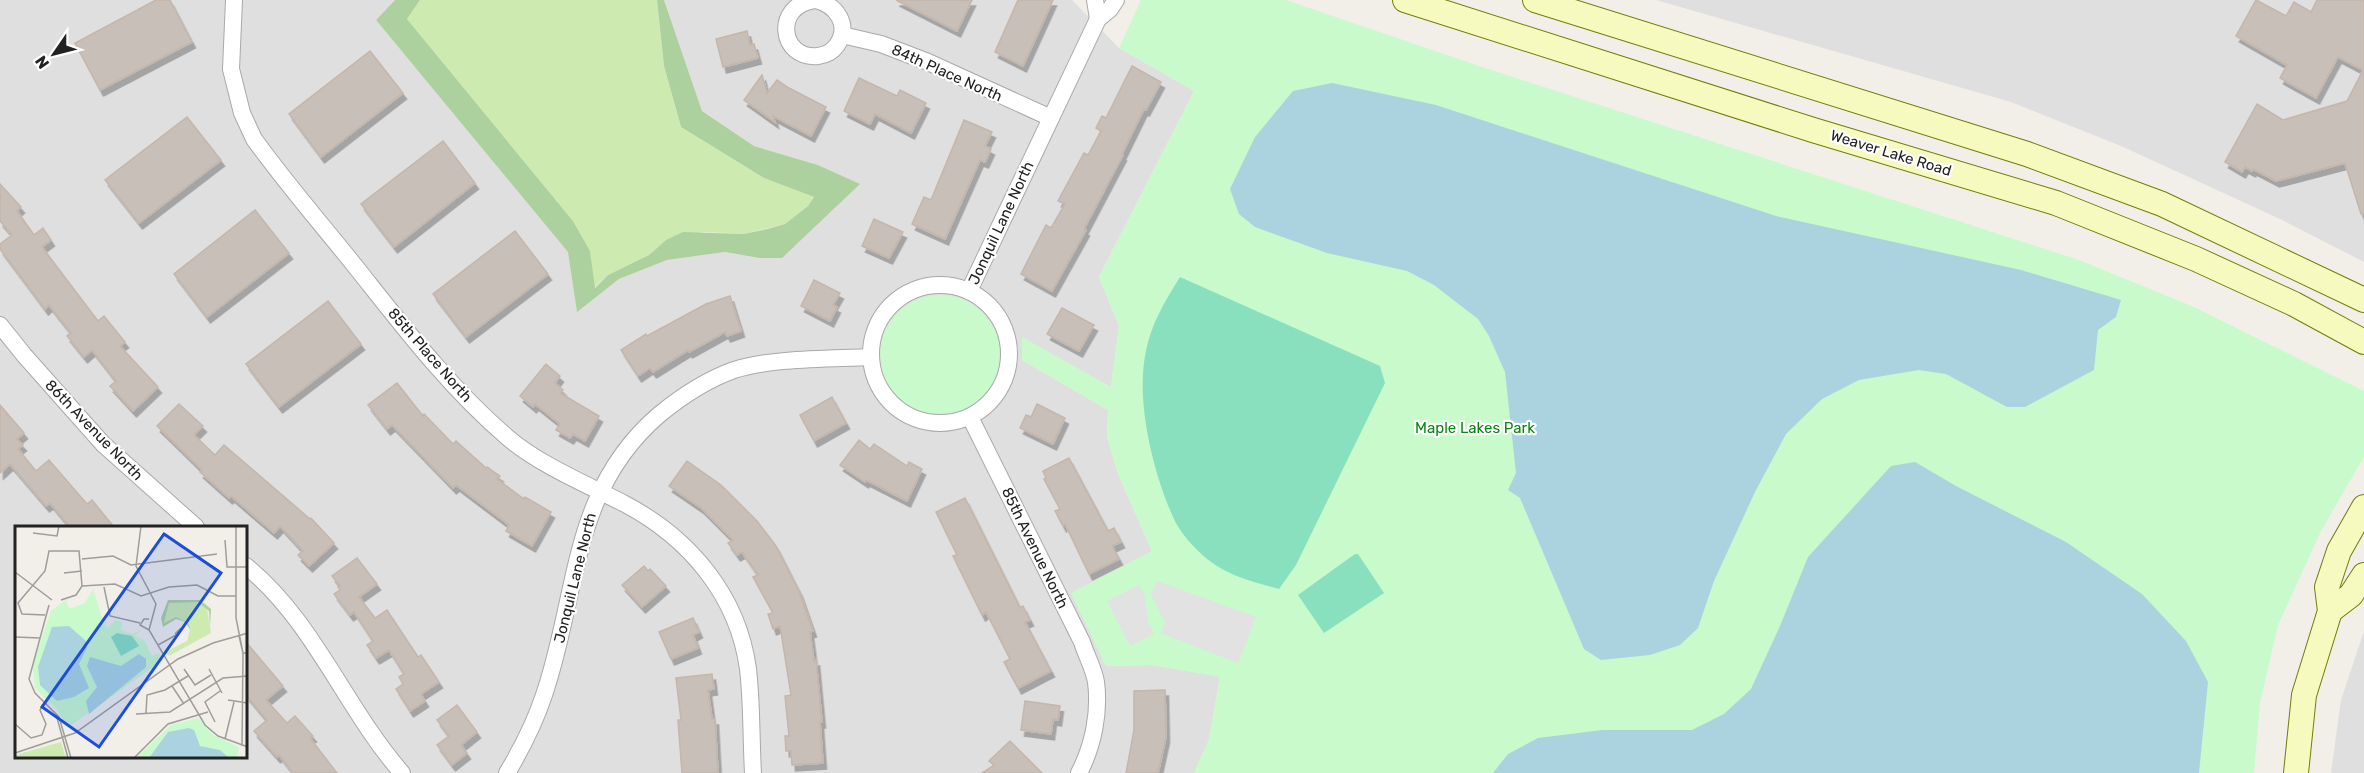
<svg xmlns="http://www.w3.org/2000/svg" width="2364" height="773" viewBox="0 0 2364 773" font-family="Rubik,sans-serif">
  <defs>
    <filter id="shadow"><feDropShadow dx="3.5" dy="6" stdDeviation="0" flood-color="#0004"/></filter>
  </defs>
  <rect width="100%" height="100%" fill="#f2efe9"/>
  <!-- residential -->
  <g fill="#e0dfdf" fill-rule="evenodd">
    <path d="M0 0H395L376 20 569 252 577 311 619 279 667 260 725 252 759 258 825 216 859 184 818 165 754 146 702 111 664 0H1072L1119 48 1194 91 1099 277 1119 326 1111 387 1022 338V360L1108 410 1107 437 1118 474 1152 551 1072 593 1106 666 1151 665 1220 676 1209 740 1194 773H0ZM16 527H246V756H16Z"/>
    <path d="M1656 0H2364V262L2280 219 2121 146 2011 102Z"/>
    <path d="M2364 631V773H2331L2341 700Z"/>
  </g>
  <!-- grass -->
  <path fill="#cdebb0" d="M420 0H657L664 66 681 127 764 178 814 197 808 206 785 224 743 234 704 232 666 240 649 255 608 275 594 288 590 252 573 221 407 19Z"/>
  <!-- forest -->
  <path fill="#add19e" d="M395 0H420L407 19 573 221 590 251 595 288 608 275 649 255 666 240 683 232 743 234 767 229 785 224 808 206 814 197 764 178 681 127 664 66 657 0H664L702 111 754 146 818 165 860 184 782 258H759L725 252 667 260 619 279 577 312 568 252 376 20Z"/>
  <!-- park -->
  <g fill="#c8facc">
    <path d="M1141 0H1286L1479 66 2079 260 2194 307 2364 391V457L2321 531 2278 625 2260 703 2254 773H1194L1209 739 1220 677 1151 665 1106 666 1071 593 1152 551 1118 474 1107 437 1108 410 1022 360V337L1111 387 1119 326 1099 277 1194 91 1119 48Z"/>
    <circle cx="940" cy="355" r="60"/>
  </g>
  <!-- pitch -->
  <g fill="#88e0be">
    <path d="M1180 277 1380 366 1385 383 1296 565 1279 589C1254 582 1228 576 1207 559 1194 548 1180 533 1173 517 1153 472 1135 400 1146 351 1151 324 1165 301 1180 277Z"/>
    <path d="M1355 554H1358L1384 593 1324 633 1298 595Z"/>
  </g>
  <!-- parking -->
  <g fill="#e2e2e2">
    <path d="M1157 581 1256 617 1238 663 1161 633 1165 622 1151 595Z"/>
    <path d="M1139 585 1145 596 1148 622 1154 634 1130 646 1107 601Z"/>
  </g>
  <!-- water -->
  <g fill="#aad3df">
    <path d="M1332 83 1436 105 1776 216 2021 270 2121 300 2116 317 2098 330 2094 370 2025 407H2007L1946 374 1919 370 1859 380 1822 399 1786 434 1755 492 1714 581 1698 628 1680 645 1650 655 1601 660 1584 649 1520 498 1508 490 1516 473 1505 372 1489 336 1478 319 1434 285 1407 271 1327 253 1255 227 1239 214 1230 189 1255 137 1293 91Z"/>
    <path d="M1915 462 1956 486 2066 542 2142 594 2186 641 2208 682 2199 773H1493L1508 754 1538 738 1602 730H1692L1724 714 1751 689 1780 626 1808 557 1891 466Z"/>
  </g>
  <!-- building -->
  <g fill="#c7bfb8" stroke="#c4b6ab" stroke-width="1.5" filter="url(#shadow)">
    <path d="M156 0H170L192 42 100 90 75 43Z"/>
    <path d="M896 0H972L957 31Z"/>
    <path d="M1018 0H1053L1023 66 995 52Z"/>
    <path d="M2256 0 2286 16 2294 2 2311 12 2317 0H2364V213L2361 214 2345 163 2276 181 2253 169 2252 171 2245 167 2242 172 2225 162 2257 104 2283 120 2347 101 2363 70 2338 57 2316 98 2280 78 2287 65 2236 36Z"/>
    <path d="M747 31 750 45 754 44 758 58 723 67 716 39Z"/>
    <path d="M370 51 403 93 321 157 289 114Z"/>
    <path d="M1132 66 1161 82 1146 110 1144 109 1122 154 1123 155 1084 229 1086 230 1052 291 1021 274 1046 225 1051 228 1065 204 1058 201 1084 153 1088 155 1101 131 1096 128 1102 116 1106 118Z"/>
    <path d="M762 75 767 93 777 80 789 88 826 107 811 136 773 116 775 122 744 100Z"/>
    <path d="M859 78 897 96 900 90 926 103 911 133 875 114 870 124 844 111Z"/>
    <path d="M187 117 221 160 139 223 105 180Z"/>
    <path d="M964 120 992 132 985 146 991 149 985 162 980 160 945 239 912 224 924 197 931 200Z"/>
    <path d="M443 141 475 183 394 247 361 204Z"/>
    <path d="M0 184 21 207 17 211 34 235 43 228 51 240 42 247 98 321 104 316 125 342 120 346 158 387 133 411 110 386 116 381 92 350 84 357 67 336 71 333 49 305 45 309 0 249V244L12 235 0 221Z"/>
    <path d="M255 210 289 253 207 317 174 274Z"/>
    <path d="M874 219 903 232 889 258 862 246Z"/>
    <path d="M515 231 548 274 466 337 433 294Z"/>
    <path d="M814 280 840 293 833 305 837 307 830 321 801 306Z"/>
    <path d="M730 296 741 331 727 336 725 332 689 352 688 350 653 372 650 368 638 376 621 350 646 334 647 336 706 304Z"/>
    <path d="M328 301 361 344 279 407 246 364Z"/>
    <path d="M1062 308 1094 325 1079 351 1047 334Z"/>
    <path d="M546 364 560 376 555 383 563 390 560 393 599 416 585 441 573 434 570 438 556 430 560 424 535 404 533 407 520 396Z"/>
    <path d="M397 383 423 416 424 414 453 444 456 441 486 468 487 467 500 476 497 479 524 499 525 497 551 512 532 546 506 531 509 525 456 485 453 488 392 425 387 429 368 405Z"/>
    <path d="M832 397 846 423 814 441 800 415Z"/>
    <path d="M179 404 203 426 194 435 215 455 224 445 310 519 311 518 334 543 309 566 298 555 303 551 280 526 274 533 231 496 229 498 200 472 202 470 157 426Z"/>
    <path d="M1037 404 1065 418 1053 444 1020 428 1026 415 1031 417Z"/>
    <path d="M0 405 24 433 17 439 23 445 18 449 36 471 49 460 87 504 92 500 114 527H70L50 503 46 506 10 464 0 473Z"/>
    <path d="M859 440 870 449 874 444 907 466 909 462 922 469 907 501 866 480 865 482 840 465Z"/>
    <path d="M1069 458 1108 531 1114 528 1121 542 1112 546 1119 559 1089 574 1065 524 1063 526 1055 511 1060 509 1044 479 1046 478 1043 471Z"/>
    <path d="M687 461 721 485 757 521 776 546 799 591 813 631 810 632 814 661 816 660 822 722H820L823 763 792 765 791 751H786L785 736H789L785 696 791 695 780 626 773 629 768 614 773 613 753 577 758 575 742 552 737 555 728 543 733 540 701 508 669 486Z"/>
    <path d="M965 498 1020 608 1023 606 1030 620 1025 622 1051 671 1018 688 1004 662 1010 659 986 612 982 615 953 556 957 555 936 512Z"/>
    <path d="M357 558 377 584 359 597 375 618 387 610 418 657 421 655 439 682 421 694 425 701 410 711 396 689 403 684 399 677 404 674 389 650 376 658 367 645 373 641 354 612 350 615 334 594 340 590 338 587 340 586 332 576Z"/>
    <path d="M644 566 648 571 650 569 666 586 642 607 622 585Z"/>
    <path d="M693 618 699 632 693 635 698 648 671 659 659 632Z"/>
    <path d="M246 642 283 686 266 700 287 723 295 716 313 736 310 738 337 773H293L279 755 277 757 254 731 267 720 246 695Z"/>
    <path d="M712 674 714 689 708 690 712 719H715L718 773H682L678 720H681L676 678Z"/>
    <path d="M1165 690 1166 737 1158 773H1126L1134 730V691Z"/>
    <path d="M1025 701 1060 706 1058 720 1053 719 1051 734 1021 730Z"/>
    <path d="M457 705 477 732 461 745 467 753 452 765 437 745 449 736 437 720Z"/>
    <path d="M1010 741 1042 773H982L994 765 989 761Z"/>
  </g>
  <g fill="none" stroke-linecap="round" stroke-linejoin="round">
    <!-- street casing -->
    <g stroke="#a9a9a9" stroke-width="18">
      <g id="street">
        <path d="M234 0 231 69 242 113 254 139C287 185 324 227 359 271 405 329 450 388 507 437 538 464 588 485 625 504 689 538 738 595 748 669 752 703 751 738 753 773"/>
        <path d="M814 0C773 6 780 60 818 56 826 55 833 51 837 45 851 25 836 5 816 0"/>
        <path d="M1095 0 1098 19"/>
        <path d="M842 35 881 44 928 62 1051 118"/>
        <circle cx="940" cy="354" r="69"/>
        <path d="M969 291 1098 19 1110 9 1116 0"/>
        <path d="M0 325 24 355 103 444 196 527"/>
        <path d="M970 417 1082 642C1086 655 1094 669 1096 682 1100 713 1093 746 1079 773"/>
        <path d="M246 566C314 621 345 708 402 773"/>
        <path d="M507 773C522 748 535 722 544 695 579 593 570 490 660 414 682 396 706 380 734 370 771 358 830 359 870 357"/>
      </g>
    </g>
    <!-- secondary casing -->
    <g stroke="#707d05" stroke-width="26">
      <g id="secondary">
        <path d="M1405 0 1813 130 2056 203 2196 259 2294 304 2364 342"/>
        <path d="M1535 0 2027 154 2162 204 2364 300"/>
        <path d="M2330 611 2351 595 2364 575"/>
        <path d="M2296 773 2304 695 2330 611 2327 587 2339 551 2364 507"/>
      </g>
    </g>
    <!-- street -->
    <use href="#street" stroke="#fff" stroke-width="16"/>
    <!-- secondary -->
    <use href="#secondary" stroke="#f7fabf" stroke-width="24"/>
  </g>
  <g text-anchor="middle" stroke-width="4.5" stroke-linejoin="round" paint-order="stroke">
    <!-- street labels -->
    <g font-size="15" fill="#222" stroke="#fff">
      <text transform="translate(947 73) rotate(24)" y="5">84th Place North</text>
      <text transform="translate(1891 153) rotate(17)" y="5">Weaver Lake Road</text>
      <text transform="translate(1001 223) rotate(-65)" y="5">Jonquil Lane North</text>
      <text transform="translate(430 355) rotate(49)" y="5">85th Place North</text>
      <text transform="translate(94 430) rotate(46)" y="5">86th Avenue North</text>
      <text transform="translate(1035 548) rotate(64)" y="5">85th Avenue North</text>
      <text transform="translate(575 578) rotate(-76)" y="5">Jonquil Lane North</text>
    </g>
    <!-- park labels -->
    <g font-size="15" fill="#0c8416" stroke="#fff">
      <text x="1475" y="433">Maple Lakes Park</text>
    </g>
  </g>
  <!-- overview -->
  <g transform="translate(15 526)">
    <rect width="232" height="232" fill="#f2efe9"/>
    <path d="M154 76H183L192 83 196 107 154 130 150 126 172 115 175 104 172 96 161 91 149 97ZM46 216 51 232H0V229Z" fill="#cdebb0"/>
    <path d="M153 74H185L196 83 195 101 194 85 183 76 154 77 149 97 161 91 172 96 174 99 175 104 171 96 161 93 148 101 146 92Z" fill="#add19e"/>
    <path d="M78 63 89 98 93 102 100 94 107 96 106 104 118 108 126 104 120 110 129 114 137 130 144 127 148 134 52 202 42 183 20 162 18 139 36 85 51 74 54 83 70 77ZM183 192 198 209 224 221 222 232H121L156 199Z" fill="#c8facc"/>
    <path d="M102 107 117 110 124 120 106 130 96 111Z" fill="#88e0be"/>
    <path d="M54 100 71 115 72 122 64 138 74 162 59 171 42 175 25 159 23 141 37 101ZM124 128 131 133V141L74 188 71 175 82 161 72 140 75 131 106 140ZM174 202 179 204 185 220 205 224 214 232H134L153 206Z" fill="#aad3df"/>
    <path fill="none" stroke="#9f9d99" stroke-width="1.5" d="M126 0 121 40 141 78 134 104 190 199 203 210 233 221M221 0V92L228 127 224 110M18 7 42 10 44 0M210 14 212 41H233M67 33 98 30 116 39 202 28M0 46 37 74M49 47 67 45M67 60 100 58 126 70 154 61 182 59 203 70H221M89 61 95 90 125 97M46 74 61 69 67 60M34 79 14 153 20 167 44 191 56 232M30 89 7 88 3 77 30 45 34 25H64L67 60M134 104 125 99 129 93H134M0 111 25 112M143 119 163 108 164 104 160 108M169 143 180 159 196 149M194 143 207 167M157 160 169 178M213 174 233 177M131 187 132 169 150 164 173 150M41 188 53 232M121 188 155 186 208 152 233 150M200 196 190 176 205 165M0 198 16 212 27 209 31 198 25 184 30 176M210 213 219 176M227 220 228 127H233M0 227 60 207 163 133 198 117 233 107M119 232 153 198 193 186"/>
    <path fill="#1d4ed8" fill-opacity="0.15" stroke="#1d4ed8" stroke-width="3" d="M149 8 206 47 84 221 27 181Z"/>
    <rect width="232" height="232" fill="none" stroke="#222" stroke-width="3"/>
  </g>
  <!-- north arrow -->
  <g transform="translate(54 54) rotate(235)" stroke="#ffffff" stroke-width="4.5" paint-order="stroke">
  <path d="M0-4.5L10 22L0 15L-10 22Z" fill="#222222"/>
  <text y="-9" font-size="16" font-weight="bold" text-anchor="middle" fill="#222222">N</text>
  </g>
</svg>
